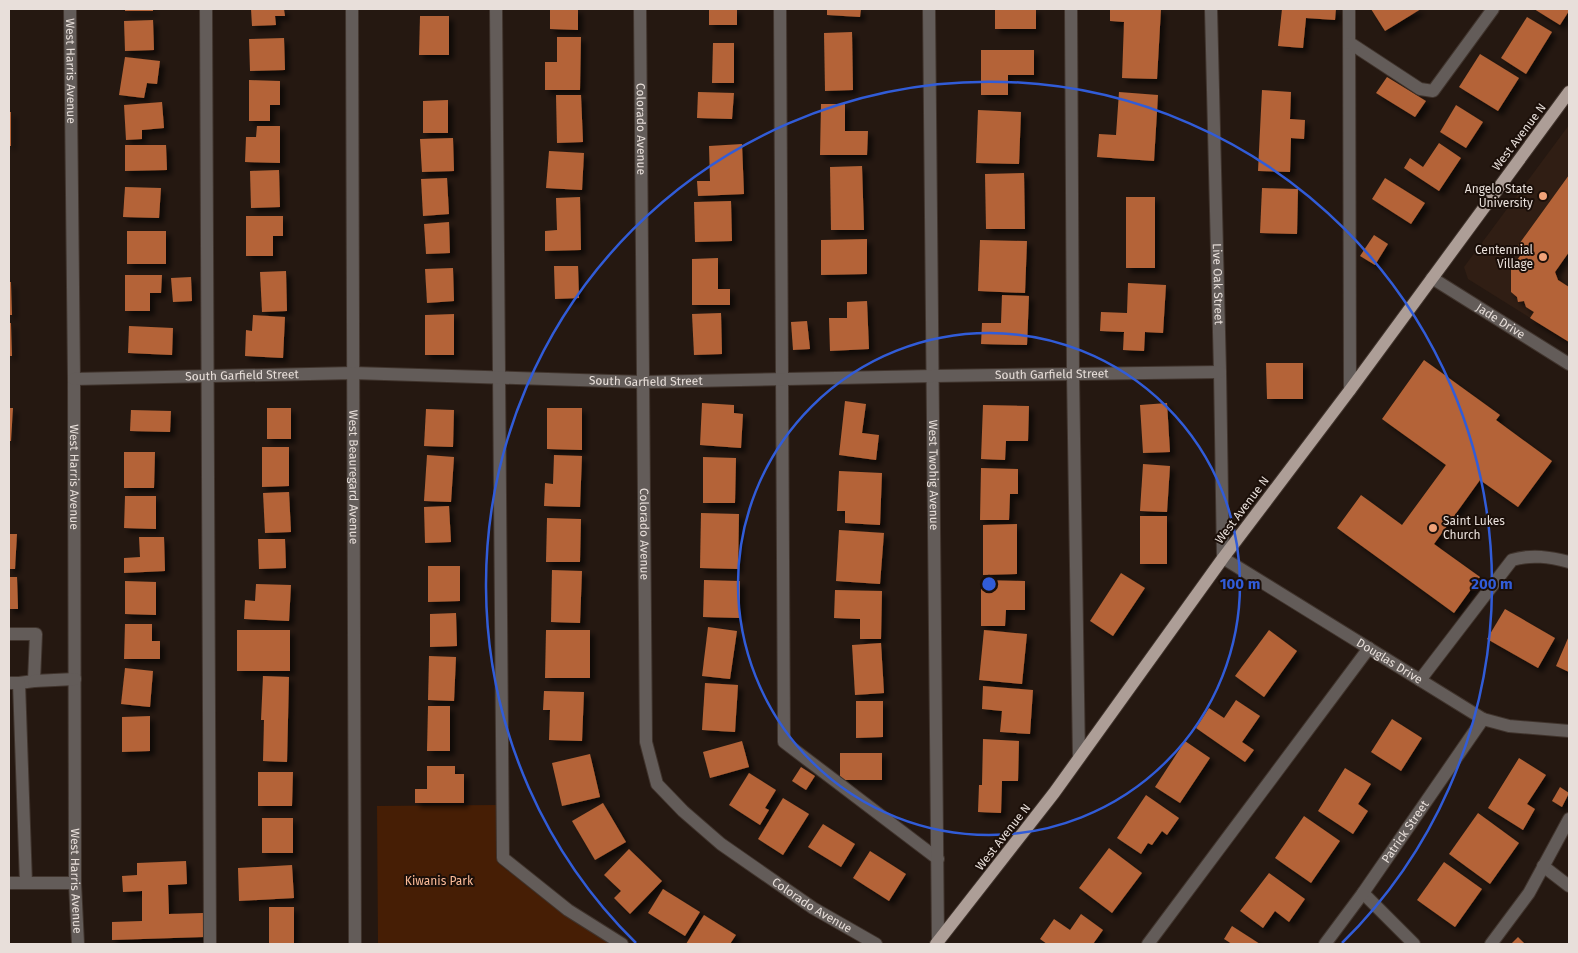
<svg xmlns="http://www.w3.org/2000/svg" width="1578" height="953" viewBox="0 0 1578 953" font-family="'Fira Sans',sans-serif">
  <defs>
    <filter id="shadow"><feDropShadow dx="4.5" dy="4.5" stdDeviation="2.5" flood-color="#0009"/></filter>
  </defs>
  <rect width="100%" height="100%" fill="#251811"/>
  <!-- built -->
  <path fill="#301e14" d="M1569 125V342L1468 279 1464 267Z"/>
  <!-- green -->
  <path fill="#461e05" d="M496 805 498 863 545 900 614 944H378L377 806Z"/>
  <!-- building -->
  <g fill="#b46437" filter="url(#shadow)">
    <rect x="125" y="9" width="28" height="2"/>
    <path d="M251 9H284L285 16H275L276 25 252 26Z"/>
    <path d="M550 9H578V30L550 29Z"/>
    <rect x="709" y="9" width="28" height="16"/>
    <path d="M827 9H861L860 17 827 15Z"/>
    <rect x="995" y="9" width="41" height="20"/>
    <path d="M1110 9H1161L1157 79 1122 78 1124 22 1110 21Z"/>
    <path d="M1282 9H1336L1335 20 1306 18 1303 48 1278 46Z"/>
    <path d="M1371 9H1421L1385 31Z"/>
    <path d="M1534 9H1569V11L1560 25Z"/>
    <path d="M420 16H449V55H419Z"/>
    <path d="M1527 17 1552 32 1526 74 1501 58Z"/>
    <path d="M153 20 154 50 125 51 124 21Z"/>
    <path d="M852 32 853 90 825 91 824 33Z"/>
    <path d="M557 37H581L580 90H545V62H557Z"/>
    <path d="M284 38 285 70 250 71 249 39Z"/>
    <path d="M713 43H734V83H712Z"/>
    <path d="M981 50H1034V75H1008V95H981Z"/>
    <path d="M1480 54 1519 78 1498 111 1459 87Z"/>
    <path d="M125 57 160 61 157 84 147 83 144 98 119 95Z"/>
    <path d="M1387 77 1426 101 1415 117 1376 93Z"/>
    <path d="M249 80 280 81V105H270V121H249Z"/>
    <path d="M1262 90 1291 92 1290 119 1305 120 1304 139 1291 138 1290 172 1258 171Z"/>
    <path d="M698 92 734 93 732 119 697 118Z"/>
    <path d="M1119 92 1158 95 1154 161 1097 157 1099 134 1116 135Z"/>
    <path d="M556 95H581L583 142 557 143Z"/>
    <path d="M448 100V133H423V101Z"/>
    <path d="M162 102 164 128 142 130V139L126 140 124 105Z"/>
    <path d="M821 104H845V131H868L867 155H820Z"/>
    <path d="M1456 105 1483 122 1466 148 1440 132Z"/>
    <path d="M978 110 1021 112 1019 164 976 163Z"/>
    <rect x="9" y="112" width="2" height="34"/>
    <path d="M257 126H280V163L245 162 246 137H256Z"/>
    <path d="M453 138 454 171 422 172 420 139Z"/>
    <path d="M1439 143 1461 158 1439 191 1404 168 1410 158 1423 167Z"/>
    <path d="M742 144 744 194 698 196 697 181H710L709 146Z"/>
    <path d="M125 145H166L167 170 125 171Z"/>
    <path d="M549 151 584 153 582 190 546 188Z"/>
    <path d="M862 166 864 230H831L830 167Z"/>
    <path d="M279 170 280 207 251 208 250 171Z"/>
    <path d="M1024 173 1025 229H986L985 174Z"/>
    <path d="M1569 175V252L1555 272 1558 280 1569 287V342L1530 318 1534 312 1526 307 1524 301 1518 302 1517 297 1511 292V269L1518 268 1517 260 1522 253 1517 247Z"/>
    <path d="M447 178 449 214 423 216 421 179Z"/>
    <path d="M1385 178 1425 203 1411 224 1372 199Z"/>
    <path d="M125 187 161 188 159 218 123 217Z"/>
    <path d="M1262 188 1298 189 1297 234 1260 233Z"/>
    <path d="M580 197 581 250 545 251V231L557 230 556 198Z"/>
    <rect x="1126" y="197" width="29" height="71"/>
    <path d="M731 201 732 241 695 242 694 202Z"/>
    <path d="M246 216H283V236H273V256H246Z"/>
    <path d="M449 222 450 253 426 254 424 224Z"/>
    <rect x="127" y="231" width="39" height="33"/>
    <path d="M1374 235 1388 244 1375 265 1360 256Z"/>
    <path d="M867 239V274L821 275V240Z"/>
    <path d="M980 240 1027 241 1025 293 978 291Z"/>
    <path d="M718 258V289H730V305H692V259Z"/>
    <path d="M554 266H578L579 298 555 299Z"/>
    <path d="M453 268 454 301 427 303 425 269Z"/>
    <path d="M286 271 287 311 262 312 260 272Z"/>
    <path d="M125 275H162L161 293H150V311H125Z"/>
    <path d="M191 277 192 301 173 302 171 278Z"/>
    <path d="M9 282H11L12 315H9Z"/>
    <path d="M1128 283 1166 285 1163 333 1145 332 1144 351 1123 350 1124 332 1100 331 1101 312 1127 313Z"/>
    <path d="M1002 295 1029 296 1027 345 981 344 982 323H1001Z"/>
    <path d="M867 301 869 349 830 351 829 318H847V302Z"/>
    <path d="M721 313 722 354 694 355 692 314Z"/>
    <path d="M454 314V355H425V315Z"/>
    <path d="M253 315 285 317 283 358 245 356 246 330 252 331Z"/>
    <path d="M807 321 810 349 793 350 791 322Z"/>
    <path d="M9 323H11L12 356H9Z"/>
    <path d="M129 326 173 328 172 355 128 353Z"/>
    <path d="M1424 360 1500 415 1496 420 1552 461 1518 507 1480 480 1434 544 1480 577 1454 613 1337 528 1361 495 1402 525 1446 465 1382 419Z"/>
    <path d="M1266 363H1303V399H1267Z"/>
    <path d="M845 401 866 404 862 433 879 435 876 460 839 455Z"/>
    <path d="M702 403 734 405V413L743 414 741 448 700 445Z"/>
    <path d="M1167 403 1170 452 1143 453 1140 405Z"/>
    <path d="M983 405 1029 406 1028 441H1006L1005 460 981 459Z"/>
    <path d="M9 408H13L11 441H9Z"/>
    <rect x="267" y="408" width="24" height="31"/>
    <path d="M547 408H582V450L547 449Z"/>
    <path d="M426 409 454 410 453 447 424 446Z"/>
    <path d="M131 410 171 411 170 432 130 431Z"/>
    <path d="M262 447H289V486L262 487Z"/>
    <path d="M124 452H155L154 488H124Z"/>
    <path d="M427 455 454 457 451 502 424 501Z"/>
    <path d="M554 455 582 456 580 507 544 506 545 483 553 484Z"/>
    <path d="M703 457 736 458 735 503H703Z"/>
    <path d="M1143 464 1170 466 1167 512 1140 511Z"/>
    <path d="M981 468 1018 469V494H1010L1009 520H980Z"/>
    <path d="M839 471 882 473 880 525 845 523V511H837Z"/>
    <path d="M289 492 291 532 265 533 263 493Z"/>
    <path d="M125 496H156V529L124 528Z"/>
    <path d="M449 506 451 542 425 543 424 507Z"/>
    <path d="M701 513 739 514 738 569 700 568Z"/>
    <rect x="1140" y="516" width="27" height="48"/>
    <path d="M547 518 581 519 580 562H546Z"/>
    <path d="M1017 524V574L983 575V525Z"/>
    <path d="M839 530 884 533 880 584 836 581Z"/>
    <path d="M9 534H17L15 569H9Z"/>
    <path d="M139 537H164L165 571 124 573V558L140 557Z"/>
    <path d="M258 539H285L286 568 259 569Z"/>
    <path d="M428 566H460V601L428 602Z"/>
    <path d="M552 570 582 571 580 623 551 622Z"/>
    <path d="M1121 573 1145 588 1113 636 1090 621Z"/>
    <path d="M9 577H17L18 609H9Z"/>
    <path d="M704 580 740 581V618L703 617Z"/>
    <path d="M981 580 1025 581V610H1006L1005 626H981Z"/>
    <path d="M125 581 156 582V615L125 614Z"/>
    <path d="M256 584 291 585 289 621 244 619 245 600 255 601Z"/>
    <path d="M835 590 882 591 881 639H860V619L834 618Z"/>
    <path d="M1505 609 1555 638 1538 668 1487 639Z"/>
    <path d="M456 613 457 646 430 647V614Z"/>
    <path d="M125 624H152V641H160V659H124Z"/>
    <path d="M708 627 737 631 730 679 702 676Z"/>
    <rect x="237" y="630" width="53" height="41"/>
    <path d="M546 630H590V678H545Z"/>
    <path d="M984 630 1027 634 1022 684 979 680Z"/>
    <path d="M1269 630 1297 651 1264 697 1235 676Z"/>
    <path d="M1569 636V672L1556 666Z"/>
    <path d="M881 643 884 693 855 695 852 645Z"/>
    <path d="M429 656 456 657 454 701 428 700Z"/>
    <path d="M125 668 153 671 150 707 121 704Z"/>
    <path d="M263 676 289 677 287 762 263 761 264 720H261Z"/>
    <path d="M705 683 738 685 735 732 702 730Z"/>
    <path d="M983 686 1033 690 1030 734 1000 732 1002 711 982 709Z"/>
    <path d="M544 691 584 692 582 741 549 740 550 710H543Z"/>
    <path d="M1236 700 1260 716 1242 742 1254 750 1245 762 1196 728 1209 708 1224 718Z"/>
    <path d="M856 701H883V737L856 738Z"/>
    <path d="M428 706H450V751H427Z"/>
    <path d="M150 716V751L122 752V717Z"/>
    <path d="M1392 719 1422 738 1401 771 1371 752Z"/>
    <path d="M983 739 1019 741 1018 781H1002L1001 813 978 812 979 785H982Z"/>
    <path d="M742 741 749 767 710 778 703 752Z"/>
    <path d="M1185 741 1210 758 1180 803 1155 787Z"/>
    <rect x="840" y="753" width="42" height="27"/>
    <path d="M590 754 600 797 562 806 552 763Z"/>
    <path d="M1519 758 1546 775 1527 804 1535 809 1523 830 1488 808Z"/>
    <path d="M427 766H455V774H464V803H415V789H427Z"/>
    <path d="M801 767 815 776 806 790 792 781Z"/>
    <path d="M1345 768 1371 784 1358 804 1368 811 1353 834 1318 811Z"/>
    <path d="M258 772H293L292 806H258Z"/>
    <path d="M749 773 776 790 765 808 769 810 760 825 729 805Z"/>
    <path d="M1560 787 1569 793 1562 807 1552 801Z"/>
    <path d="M1146 795 1179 818 1167 835 1162 831 1152 845 1148 843 1141 854 1117 838Z"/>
    <path d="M783 798 809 814 783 855 758 839Z"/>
    <path d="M603 803 626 842 595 860 572 821Z"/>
    <path d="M1478 813 1519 843 1490 884 1449 854Z"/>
    <path d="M1304 816 1340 841 1311 883 1275 858Z"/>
    <rect x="262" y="818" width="31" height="35"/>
    <path d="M823 824 855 844 841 867 808 847Z"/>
    <path d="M1109 848 1142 873 1112 913 1079 888Z"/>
    <path d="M629 849 662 881 630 914 614 898 621 891 604 875Z"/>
    <path d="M870 851 906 874 889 901 853 878Z"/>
    <path d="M186 861 187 884 168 885 169 914 203 913 204 937 112 940V922L142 921V891L123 892 122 876 137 875V863Z"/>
    <path d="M1444 862 1482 889 1455 927 1417 900Z"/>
    <path d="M292 865 294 898 239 901 238 868Z"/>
    <path d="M1269 873 1305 899 1289 922 1275 911 1263 928 1240 911Z"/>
    <path d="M663 889 700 912 685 936 648 913Z"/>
    <rect x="269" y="907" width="25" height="37"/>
    <path d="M1081 914 1103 930 1093 944H1047L1040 939 1054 919 1070 930Z"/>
    <path d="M704 915 736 935 730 944H686Z"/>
    <path d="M1232 926 1260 944H1232L1224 939Z"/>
    <path d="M1518 937 1525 944H1511Z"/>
  </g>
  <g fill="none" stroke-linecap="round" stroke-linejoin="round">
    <!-- minor casing -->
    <g stroke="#40342d" stroke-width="14">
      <g id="minor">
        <path id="s1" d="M70 9 74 379 75 883 78 944"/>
        <path d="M206 9 210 944"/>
        <path id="s2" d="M352 9 355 944"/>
        <path d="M496 9 503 858 568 910 622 944"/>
        <path id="s3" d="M640 9 646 742 657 784 683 811 721 844 813 908 876 944"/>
        <path d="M780 9 784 742 938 859"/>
        <path id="s4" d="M929 9 938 941"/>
        <path d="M1071 9 1073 374 1079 758"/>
        <path id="s5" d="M1211 9 1220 372 1223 558 1483 719 1509 726 1569 731"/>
        <path d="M1349 9 1350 390"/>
        <path d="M1350 43 1420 89 1433 91 1493 9"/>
        <path id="s6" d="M1432 278 1569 364"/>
        <path id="s7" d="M74 379 353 373 643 382 933 376 1220 372"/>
        <path d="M9 634H36L34 681 19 683"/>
        <path d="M1420 680 1512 560C1532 554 1550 557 1569 562"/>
        <path d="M34 681 75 679"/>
        <path d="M9 683H19L26 883"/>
        <path d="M1543 866 1569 886"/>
        <path d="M9 883H75"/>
        <path d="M1363 893 1414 944"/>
        <path d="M1148 944 1369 648"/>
        <path id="s8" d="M1325 944 1363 893 1483 719"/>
        <path d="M1491 944 1529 893 1569 819"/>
      </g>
    </g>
    <!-- major casing -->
    <g stroke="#40342d" stroke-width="14">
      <path id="major" d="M936 944 1054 793 1223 558 1350 390 1569 92"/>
    </g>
    <!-- minor -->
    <use href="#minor" stroke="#635c59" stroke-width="12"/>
    <!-- major -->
    <use href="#major" stroke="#ad9e97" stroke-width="12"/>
  </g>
  <!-- distance rings -->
  <g fill="none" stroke="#315cd8" stroke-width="2.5">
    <circle cx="989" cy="584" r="251"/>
    <path d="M636 943A503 503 0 1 1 1342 943"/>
  </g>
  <!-- markers -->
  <g fill="#f0a279" stroke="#1b0f09" stroke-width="2">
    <circle cx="1543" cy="196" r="5"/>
    <circle cx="1543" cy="257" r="5"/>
    <circle cx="1433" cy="528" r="5"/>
  </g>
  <g text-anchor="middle" stroke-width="4" stroke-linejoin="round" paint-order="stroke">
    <!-- street labels -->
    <g font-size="12" fill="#e8dfda" stroke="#1b0f09">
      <text dy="4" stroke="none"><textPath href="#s1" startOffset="62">West Harris Avenue</textPath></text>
      <text dy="4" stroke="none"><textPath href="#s3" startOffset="120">Colorado Avenue</textPath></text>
      <text transform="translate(1519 137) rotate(-53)" y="4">West Avenue N</text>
      <text dy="4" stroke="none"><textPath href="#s5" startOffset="275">Live Oak Street</textPath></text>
      <text dy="4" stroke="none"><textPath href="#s6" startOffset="81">Jade Drive</textPath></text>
      <text dy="4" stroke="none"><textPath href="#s7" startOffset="978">South Garfield Street</textPath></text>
      <text dy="4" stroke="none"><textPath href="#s7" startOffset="168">South Garfield Street</textPath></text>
      <text dy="4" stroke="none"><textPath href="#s7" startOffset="572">South Garfield Street</textPath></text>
      <text dy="4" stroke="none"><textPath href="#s4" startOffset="466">West Twohig Avenue</textPath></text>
      <text dy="4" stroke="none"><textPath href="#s1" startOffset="468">West Harris Avenue</textPath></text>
      <text dy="4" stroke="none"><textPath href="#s2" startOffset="468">West Beauregard Avenue</textPath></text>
      <text transform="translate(1242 510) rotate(-53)" y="4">West Avenue N</text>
      <text dy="4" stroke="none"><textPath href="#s3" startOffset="525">Colorado Avenue</textPath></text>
      <text dy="4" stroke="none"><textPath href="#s5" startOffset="745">Douglas Drive</textPath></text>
      <text dy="4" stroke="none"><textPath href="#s8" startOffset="138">Patrick Street</textPath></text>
      <text transform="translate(1003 837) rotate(-52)" y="4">West Avenue N</text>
      <text dy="4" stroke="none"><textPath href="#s1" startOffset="872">West Harris Avenue</textPath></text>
      <text dy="4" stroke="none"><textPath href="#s3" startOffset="974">Colorado Avenue</textPath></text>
    </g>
    <!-- poi labels -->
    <g font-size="12" fill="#e8dfda" stroke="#1b0f09" text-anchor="end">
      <text x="1533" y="193">Angelo State<tspan x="1533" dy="14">University</tspan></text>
      <text x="1533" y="254">Centennial<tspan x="1533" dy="14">Village</tspan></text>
      <text x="1443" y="525" text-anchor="start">Saint Lukes<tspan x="1443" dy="14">Church</tspan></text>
    </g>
    <!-- park labels -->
    <g font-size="12" fill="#fdbc99" stroke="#1b0f09">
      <text x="439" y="885">Kiwanis Park</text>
    </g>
  </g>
  <circle cx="989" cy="584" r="8" fill="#315cd8" stroke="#1b0f09" stroke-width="2.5"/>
  <g font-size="15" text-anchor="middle" font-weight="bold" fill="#315cd8" stroke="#1b0f09" stroke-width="4" stroke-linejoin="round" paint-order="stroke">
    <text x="1240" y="589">100 m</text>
    <text x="1492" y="589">200 m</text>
  </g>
  <!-- border -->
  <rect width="1578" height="953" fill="none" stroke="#e8dfda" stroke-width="20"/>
</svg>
